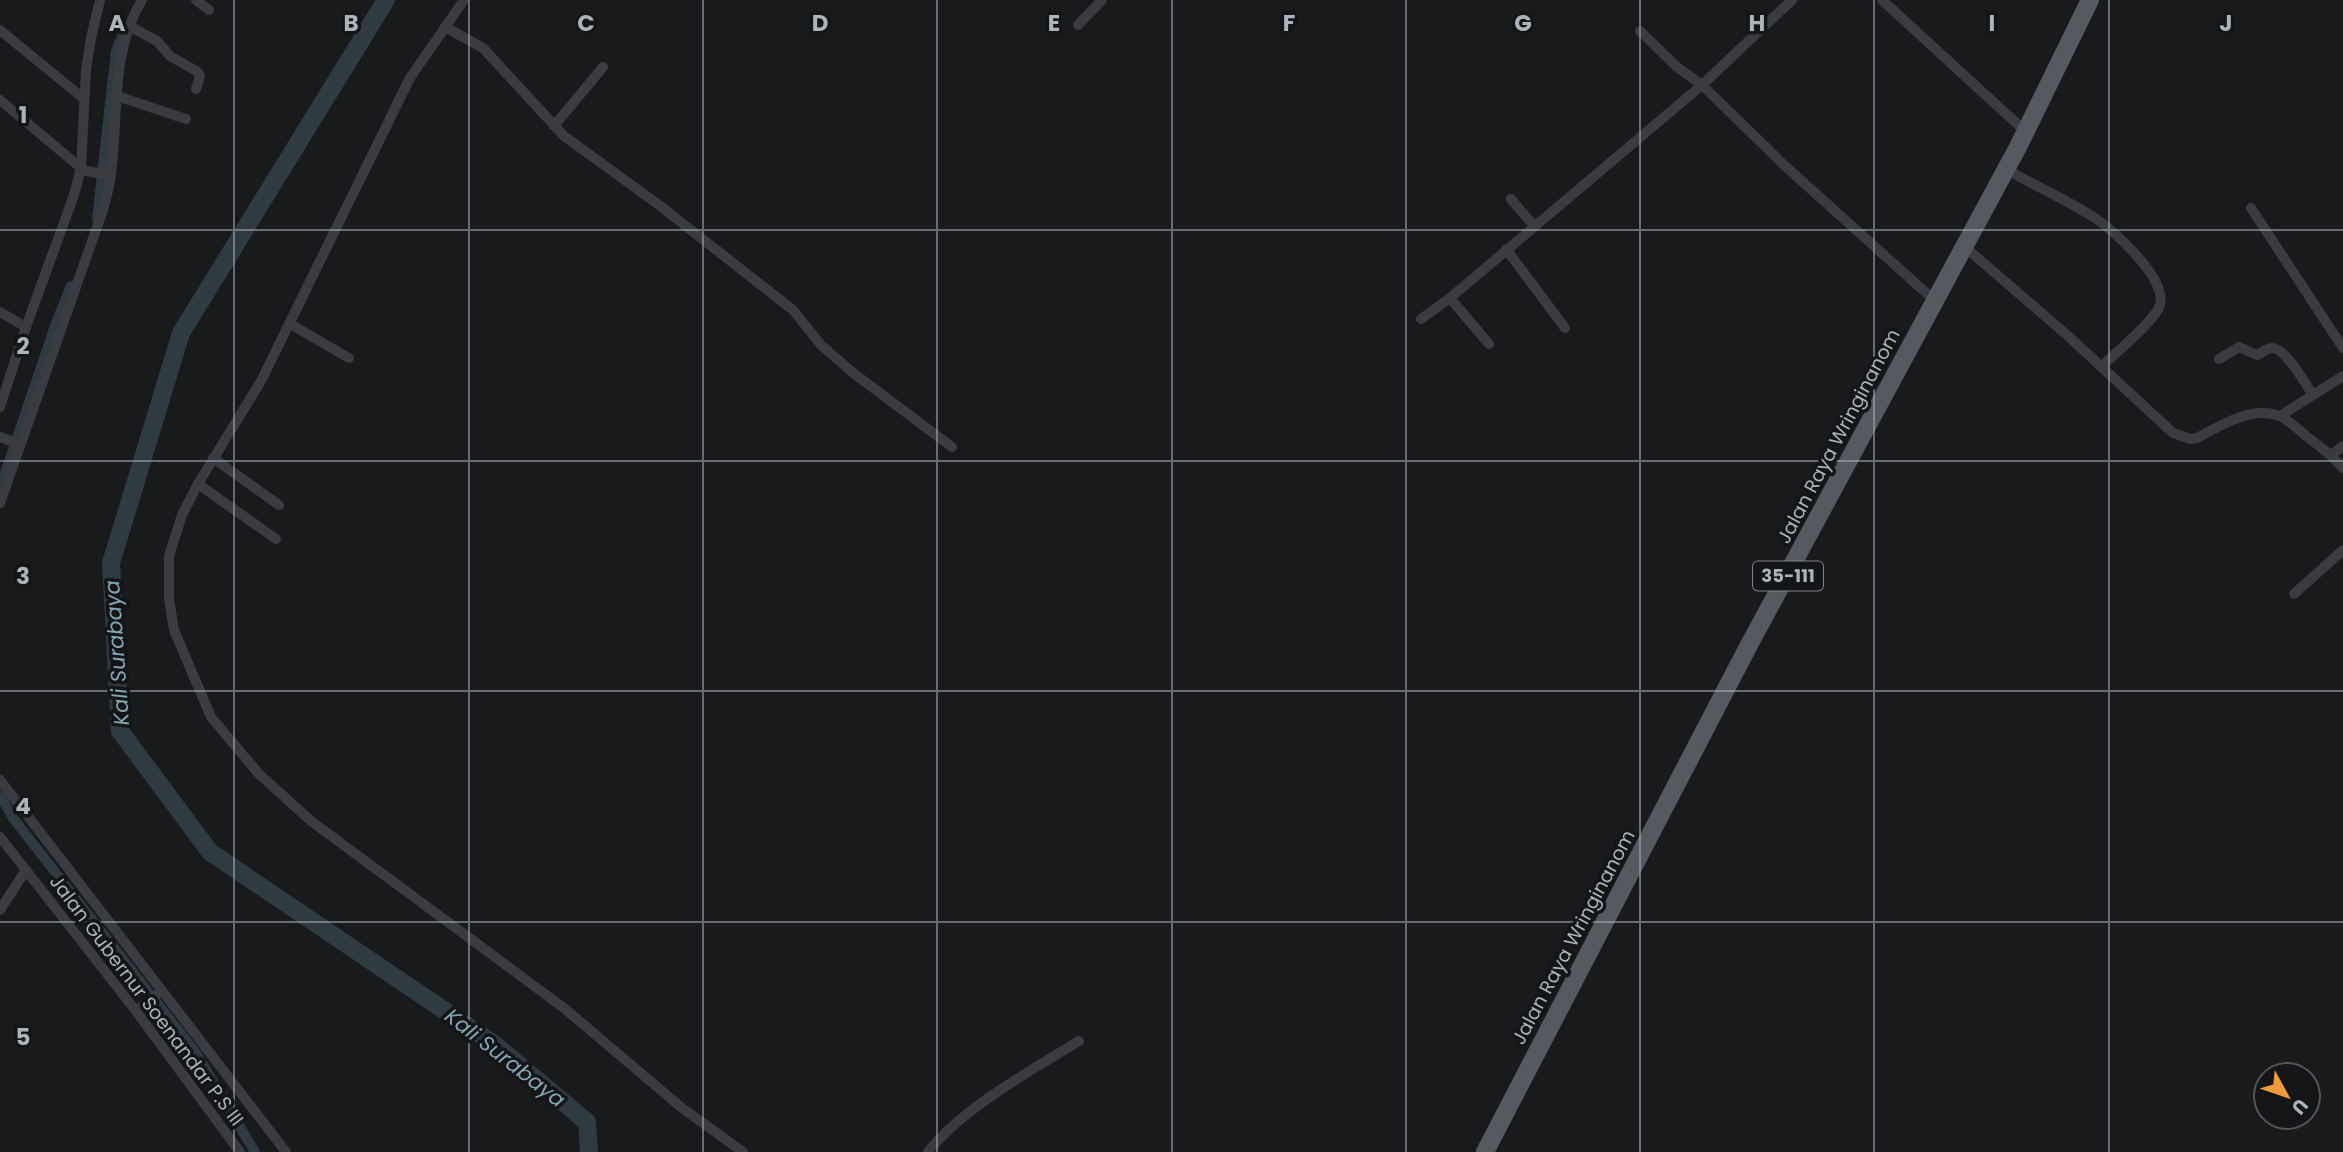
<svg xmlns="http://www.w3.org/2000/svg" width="2343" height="1152" viewBox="0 0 2343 1152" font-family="Poppins,sans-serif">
  <rect width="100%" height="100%" fill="#191a1c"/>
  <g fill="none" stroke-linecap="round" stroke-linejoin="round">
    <!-- canal -->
    <g stroke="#2f3b40" stroke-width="10">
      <path d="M97 219 116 51 124 32"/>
      <path d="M0 488 56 323 71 286"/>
      <path d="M0 795 13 818 196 1053 255 1152"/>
    </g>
    <!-- river -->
    <path stroke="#2f3b40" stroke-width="18" d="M386 0 181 333 111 563 120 731 210 852 494 1044 587 1122 589 1152"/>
    <!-- street -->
    <g stroke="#3a3c41" stroke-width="10">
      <path d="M196 0 209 10"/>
      <path d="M464 0 410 78 261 381 198 484 182 515 169 556V599L174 630 211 717 259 774 311 821 564 1008 682 1108 743 1152"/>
      <path d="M1882 0 2026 132"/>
      <path d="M1078 25 1102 0"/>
      <path d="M129 26 157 41 170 56 198 72 200 76 196 89"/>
      <path d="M445 27 483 48 564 136 659 205 793 310 821 345 852 372 952 447"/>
      <path d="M0 30 83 98"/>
      <path d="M1640 31 1677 67 1702 85 1792 0"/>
      <path d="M117 96 186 119"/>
      <path d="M0 100 81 168 86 171 111 175"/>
      <path d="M554 126 603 67"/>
      <path d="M2006 169C2035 186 2067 200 2095 218 2115 232 2167 278 2160 305 2155 321 2114 354 2101 367"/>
      <path d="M1511 199 1534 226"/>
      <path d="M2251 208 2343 348"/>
      <path d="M1965 247 2067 335 2173 433 2190 439 2197 438C2219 426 2253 405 2279 416 2289 420 2298 429 2306 436 2320 446 2332 456 2343 468"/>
      <path d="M1506 249 1565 328"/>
      <path d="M1450 298 1489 344"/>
      <path d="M0 312 26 327"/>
      <path d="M1421 319 1450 298 1702 85 1784 165 1934 300"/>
      <path d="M290 324 349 358"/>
      <path d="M2219 359 2239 347 2257 355C2261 353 2268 348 2272 348 2285 347 2306 385 2313 395"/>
      <path d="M0 407 26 327 74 195 81 168 86 70 91 38 100 0"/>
      <path d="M2280 416 2343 376"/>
      <path d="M0 437 19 444"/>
      <path d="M2331 455 2343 446"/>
      <path d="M213 458 279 505"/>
      <path d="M198 484 276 539"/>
      <path d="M0 503 103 210C106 198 110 186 111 173 119 114 110 53 142 0"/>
      <path d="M2294 594 2343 550"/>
      <path d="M0 780 286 1152"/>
      <path d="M0 837 136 1011 240 1152"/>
      <path d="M0 910 26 870"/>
      <path d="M136 1011 161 991"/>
      <path d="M928 1152C964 1107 1030 1071 1079 1041"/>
    </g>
    <!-- primary -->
    <path stroke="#565a60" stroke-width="18" d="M1485 1152 1749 645 2018 147 2090 0"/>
  </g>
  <!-- grid -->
  <path fill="none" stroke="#acb3bb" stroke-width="2" stroke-opacity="0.55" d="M234 0V1152M469 0V1152M703 0V1152M937 0V1152M1172 0V1152M1406 0V1152M1640 0V1152M1874 0V1152M2109 0V1152M0 230H2343M0 461H2343M0 691H2343M0 922H2343"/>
  <g text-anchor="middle" stroke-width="7" stroke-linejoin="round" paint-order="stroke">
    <!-- shield labels -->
    <rect fill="#141517" stroke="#7e848a" stroke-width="2" x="1753" y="561.5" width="70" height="29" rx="5"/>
    <g font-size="18" font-weight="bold" fill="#acb3bb">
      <text x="1788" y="582">35-111</text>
    </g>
    <!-- street labels -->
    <g font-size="19" fill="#acb3bb" stroke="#141517">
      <text transform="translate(1838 436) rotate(-62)" y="7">Jalan Raya Wringinanom</text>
      <text transform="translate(1573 937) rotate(-62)" y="7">Jalan Raya Wringinanom</text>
      <text transform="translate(147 1000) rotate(53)" y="7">Jalan Gubernur Soenandar P.S III</text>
    </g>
    <!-- water labels -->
    <g font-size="21" font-style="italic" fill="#83a6b5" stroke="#141517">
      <text transform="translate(117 653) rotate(-94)" y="7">Kali Surabaya</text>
      <text transform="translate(505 1058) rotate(38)" y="7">Kali Surabaya</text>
    </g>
  </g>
  <g font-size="23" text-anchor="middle" font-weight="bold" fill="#acb3bb" stroke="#141517" stroke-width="7" stroke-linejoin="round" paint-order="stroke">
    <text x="117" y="31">A</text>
    <text x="351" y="31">B</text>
    <text x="586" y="31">C</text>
    <text x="820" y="31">D</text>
    <text x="1054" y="31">E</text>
    <text x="1289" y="31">F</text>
    <text x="1523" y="31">G</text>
    <text x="1757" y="31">H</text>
    <text x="1992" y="31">I</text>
    <text x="2226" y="31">J</text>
    <text x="23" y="123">1</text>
    <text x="23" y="354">2</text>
    <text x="23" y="584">3</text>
    <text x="23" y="814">4</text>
    <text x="23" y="1045">5</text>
  </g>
  <!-- north arrow -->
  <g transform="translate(2287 1096) rotate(130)"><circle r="33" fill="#141517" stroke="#515459" stroke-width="2"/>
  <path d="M0-5L12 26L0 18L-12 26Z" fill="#f2993b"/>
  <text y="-10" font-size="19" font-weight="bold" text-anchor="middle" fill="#acb3bb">U</text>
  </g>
</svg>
